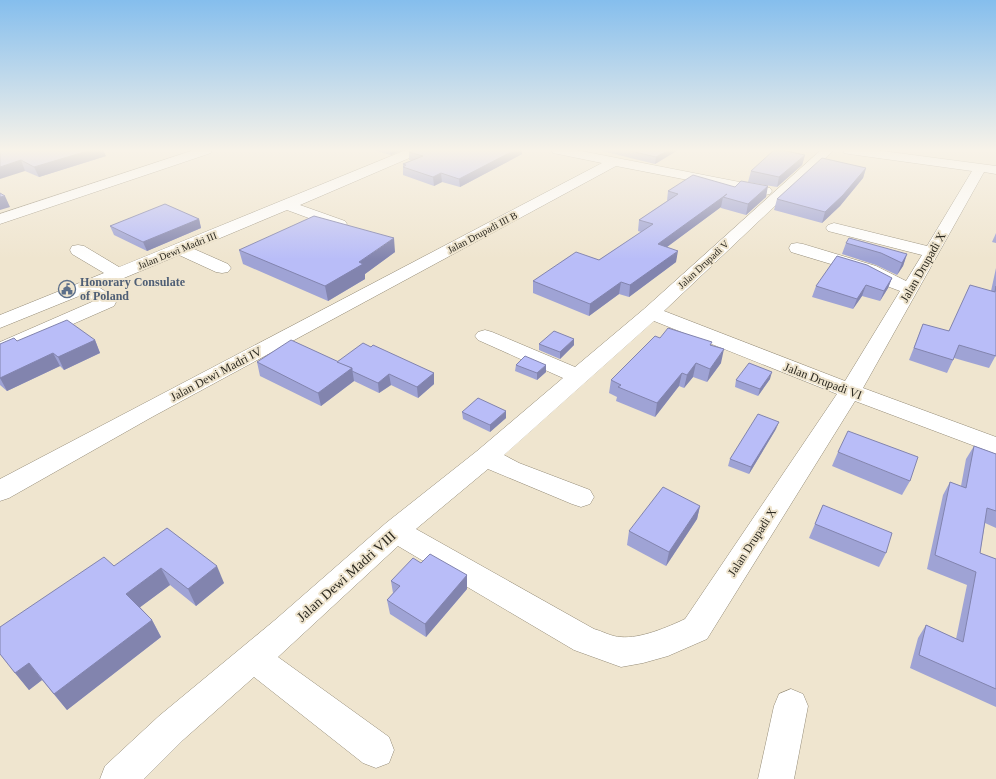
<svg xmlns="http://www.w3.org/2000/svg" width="996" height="779" viewBox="0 0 996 779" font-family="'Times New Roman',serif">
  <rect width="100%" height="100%" fill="#efe5cf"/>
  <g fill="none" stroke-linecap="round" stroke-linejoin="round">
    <!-- minor casing -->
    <g stroke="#948b77" stroke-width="1">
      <g id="minor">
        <path d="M194 150H212L211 153 0 224V214Z"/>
        <path d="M406 150H422L421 153 300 205 345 221 347 224 345 227 339 229 333 227 287 210 194 249 228 264 231 268 228 272 222 273 216 272 179 255 100 288 114 297 116 302 114 306 7 353 0 355V342L94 301 84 294 0 328V315L104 273 72 254 70 250 72 246 78 245 84 246 119 267Z"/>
        <path d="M552 150H576L765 187 770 188 772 191 770 194 765 195 616 166 152 417 9 498 0 501V479L602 163 553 153Z"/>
        <path d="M821 150H834L664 311 845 381 900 291 884 285 864 274 791 252 789 248 791 244 797 243 803 244 876 266 906 281 922 255 828 231 826 228 828 225 834 223 927 246 972 171 849 154 844 153 843 150H875L996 166V174L984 172 863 388 996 437V454L855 401 707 639 668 656 643 663 621 667 574 650 398 546 278 657 389 737 394 750 389 763 376 768 363 763 254 677 183 740 144 779H100L105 766 159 716 275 620 386 523 477 451 563 378 478 340 475 336 478 332 485 330 492 332 575 367 644 309ZM654 321 837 394 685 619C668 627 640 639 621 637 612 637 602 631 594 629L416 529 488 469 572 504 581 507 590 504 594 497 590 490 519 463 504 455Z"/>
        <path d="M791 689 803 694 808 706 794 779H758L774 706 779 694Z"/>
      </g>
    </g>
    <!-- minor -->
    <use href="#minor" fill="#fff" fill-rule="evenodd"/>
  </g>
  <!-- wall -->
  <g fill="#9fa3d5">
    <path d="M0 150 106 156 39 177 25 171Z"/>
    <path d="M373 150H403L391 155Z"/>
    <path d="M598 150H678L655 164Z"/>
    <path d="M409 152 522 154 460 187 442 182 434 186 403 175V164L412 160H409Z"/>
    <path d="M805 155 802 165 777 187 748 182 751 171Z"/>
    <path d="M866 168 863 178 840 206 822 223 774 210 777 199Z"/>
    <path d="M668 191 766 197 746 215 721 208V207L667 247 676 262 629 297 619 294 589 316 533 293V281L599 260 641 232 638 231 639 220 667 201Z"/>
    <path d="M199 219 201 228 147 251 114 235 110 226Z"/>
    <path d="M996 233V243L992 242Z"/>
    <path d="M846 243 907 254 903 266 897 275 876 265 842 254Z"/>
    <path d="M239 250 395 252 365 274V279L328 301 243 264Z"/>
    <path d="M996 268V355L989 368 954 358 947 373 909 360 923 324 948 331 991 291Z"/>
    <path d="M892 278 888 288 880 301 862 296 853 309 812 297 816 286Z"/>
    <path d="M660 338 711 345 721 363 707 382 693 377 684 388 679 386 655 417 616 401 617 397 609 393 611 380Z"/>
    <path d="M95 340 100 353 64 370 60 366 7 391 0 385V344L17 341Z"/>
    <path d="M539 344 574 345 560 359 539 350Z"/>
    <path d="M257 362H337L434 373V384L418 398 391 385 379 393 354 381 321 406 260 376Z"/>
    <path d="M516 365 546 372 537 380 515 371Z"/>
    <path d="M770 379 758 396 735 387 736 380Z"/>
    <path d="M462 412 506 418 490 432 463 419Z"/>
    <path d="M776 429 749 474 728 466 730 459Z"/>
    <path d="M974 446 996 454V528L985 523 980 553 996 559V707L910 668 918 638 926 625 956 639 967 585 927 569 943 495 950 482 961 486 966 459Z"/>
    <path d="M838 452 910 481 902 495 832 466Z"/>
    <path d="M823 505 886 553 879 567 809 538Z"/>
    <path d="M700 506 697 519 666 566 627 545 629 531Z"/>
    <path d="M167 528 224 583 196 606 170 585 140 607 152 620 161 637 67 710 42 680 29 690 0 654Z"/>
    <path d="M421 563 467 575V589L426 637 390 614 387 600 393 593 391 581Z"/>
  </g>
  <!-- shaded-wall -->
  <g fill="#8284ae">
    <path d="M91 150H103L106 156 39 177 34 167Z"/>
    <path d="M390 150H403L391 155Z"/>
    <path d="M515 150H522V154L460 187 459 179Z"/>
    <path d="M669 150H678L655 164 656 157Z"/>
    <path d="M805 155 802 165 777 187 779 177Z"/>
    <path d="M21 160 25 171 0 179V167Z"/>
    <path d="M866 168 863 178 840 206 822 223 825 212Z"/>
    <path d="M441 173 442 182 434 186 433 177Z"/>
    <path d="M768 186 766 197 746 215 748 204Z"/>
    <path d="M727 194 723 197 721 207 656 255 658 244Z"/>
    <path d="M5 196 10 207 0 210V197Z"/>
    <path d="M199 219 201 228 147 251 143 242Z"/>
    <path d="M394 238 395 252 365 274V279L328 301 325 286Z"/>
    <path d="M678 251 676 262 629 297 630 285Z"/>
    <path d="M907 254 903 266 897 275 902 263Z"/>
    <path d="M892 278 888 288 880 301 884 291Z"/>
    <path d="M621 282 619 294 589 316 590 304Z"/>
    <path d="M866 285 862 296 853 309 857 299Z"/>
    <path d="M574 339V345L560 359V352Z"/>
    <path d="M95 340 100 353 64 370 58 357Z"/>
    <path d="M724 349 721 363 707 382 710 369Z"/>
    <path d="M53 353 60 366 7 391 0 378Z"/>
    <path d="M696 363 693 377 684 388 687 375Z"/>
    <path d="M546 365V372L537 380V373Z"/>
    <path d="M352 368 354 381 321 406 318 393Z"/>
    <path d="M772 372 770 379 758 396 760 389Z"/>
    <path d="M434 373V384L418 398 417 387Z"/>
    <path d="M682 373 679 386 655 417 657 403Z"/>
    <path d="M389 374 391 385 379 393 378 383Z"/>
    <path d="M506 411V418L490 432V425Z"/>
    <path d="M779 422 776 429 749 474 751 467Z"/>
    <path d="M700 506 697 519 666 566 669 552Z"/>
    <path d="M217 566 224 583 196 606 188 589Z"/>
    <path d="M161 568 170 585 135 611 126 594Z"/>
    <path d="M467 575V589L426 637 425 624Z"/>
    <path d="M152 620 161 637 67 710 54 694Z"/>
    <path d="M29 663 42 680 29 690 15 673Z"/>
  </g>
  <!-- building -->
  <g fill="#b9bdf8" stroke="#8284ae">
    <path d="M0 150H91L34 167 21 160 0 167Z"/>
    <path d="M414 150H515L459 179 441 173 433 177 403 167 406 165 403 164 423 156 409 152Z"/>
    <path d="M626 150H669L656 157Z"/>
    <path d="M774 150H781L805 155 779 177 751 171Z"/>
    <path d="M822 158 866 168 843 195 825 212 777 199Z"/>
    <path d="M693 175 735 187 741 181 768 186 748 204 723 197 727 194 658 244 678 251 630 285 621 282 590 304 533 281 576 252 599 260 653 224 639 220 678 194 668 191Z"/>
    <path d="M0 193 5 196 0 197Z"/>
    <path d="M165 204 199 219 143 242 110 226Z"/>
    <path d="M314 216 394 238 359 262 363 264 325 286 239 250Z"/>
    <path d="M849 238 907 254 902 263 881 253 846 243Z"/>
    <path d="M837 256 867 265 892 278 884 291 866 285 857 299 816 286Z"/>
    <path d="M970 285 995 292 996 286V356L959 345 953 360 914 348 923 324 949 331Z"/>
    <path d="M67 320 95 340 58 357 53 353 0 378V344L14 338 17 341Z"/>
    <path d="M668 328 712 342 710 345 724 349 710 369 696 363 687 375 682 373 657 403 618 387 621 385 611 380 655 336 660 338Z"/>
    <path d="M554 331 574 339 560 352 539 344Z"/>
    <path d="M291 340 352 368 318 393 257 362Z"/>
    <path d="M363 343 371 347 373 345 434 373 417 387 389 374 378 383 352 371V368L337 362Z"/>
    <path d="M525 356 546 365 537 373 516 365Z"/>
    <path d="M749 363 772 372 760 389 736 380Z"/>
    <path d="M478 398 506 411 490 425 462 412Z"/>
    <path d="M758 414 779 422 751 467 730 459Z"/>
    <path d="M848 431 918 457 910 481 838 452Z"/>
    <path d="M974 446 996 454V511L987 508 980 553 996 559V689L919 655 926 625 963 642 976 572 935 555 950 482 966 488Z"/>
    <path d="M663 487 700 506 669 552 629 531Z"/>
    <path d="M823 505 892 533 886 553 815 524Z"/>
    <path d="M167 528 217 566 188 589 161 568 126 594 152 620 54 694 29 663 15 673 0 654V627L104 557 114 566Z"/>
    <path d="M430 554 467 575 425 624 387 600 400 586 391 581 413 558 421 563Z"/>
  </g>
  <!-- sky -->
  <linearGradient id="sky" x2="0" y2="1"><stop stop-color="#85beed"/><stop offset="0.58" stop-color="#f8f3e9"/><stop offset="1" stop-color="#f8f3e9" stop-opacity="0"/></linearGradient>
  <rect width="996" height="259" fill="url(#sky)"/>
  <!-- icons -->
  <defs>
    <g id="civic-ring" transform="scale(0.9)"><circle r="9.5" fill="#efe5cf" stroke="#5c6f8a" stroke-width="1.5"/><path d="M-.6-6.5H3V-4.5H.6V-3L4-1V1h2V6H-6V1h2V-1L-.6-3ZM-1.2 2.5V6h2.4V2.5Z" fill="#5c6f8a"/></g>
  </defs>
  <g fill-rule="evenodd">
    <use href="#civic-ring" x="67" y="289"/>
  </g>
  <g text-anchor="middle" stroke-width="4" stroke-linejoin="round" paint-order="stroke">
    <!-- far-street labels -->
    <g font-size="10" fill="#2d2a21" stroke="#efe5cf">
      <text transform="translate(482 232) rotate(-28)" y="4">Jalan Drupadi III B</text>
      <text transform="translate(177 250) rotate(-22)" y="4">Jalan Dewi Madri III</text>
      <text transform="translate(703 264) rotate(-43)" y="4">Jalan Drupadi V</text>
    </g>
    <!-- street labels -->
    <g font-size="12" fill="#2d2a21" stroke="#efe5cf">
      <text transform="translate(923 267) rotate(-60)" y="4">Jalan Drupadi X</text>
      <text transform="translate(216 374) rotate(-28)" y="4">Jalan Dewi Madri IV</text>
      <text transform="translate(823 381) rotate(21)" y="4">Jalan Drupadi VI</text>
      <text transform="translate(752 542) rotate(-57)" y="4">Jalan Drupadi X</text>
    </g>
    <!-- service labels -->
    <g font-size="12" font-weight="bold" fill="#4e5e75" stroke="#efe5cf" text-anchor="start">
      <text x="80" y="286">Honorary Consulate<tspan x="80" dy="14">of Poland</tspan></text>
    </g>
    <!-- near-street labels -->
    <g font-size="14" fill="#2d2a21" stroke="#efe5cf">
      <text transform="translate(346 576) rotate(-42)" y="5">Jalan Dewi Madri VIII</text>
    </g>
  </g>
</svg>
